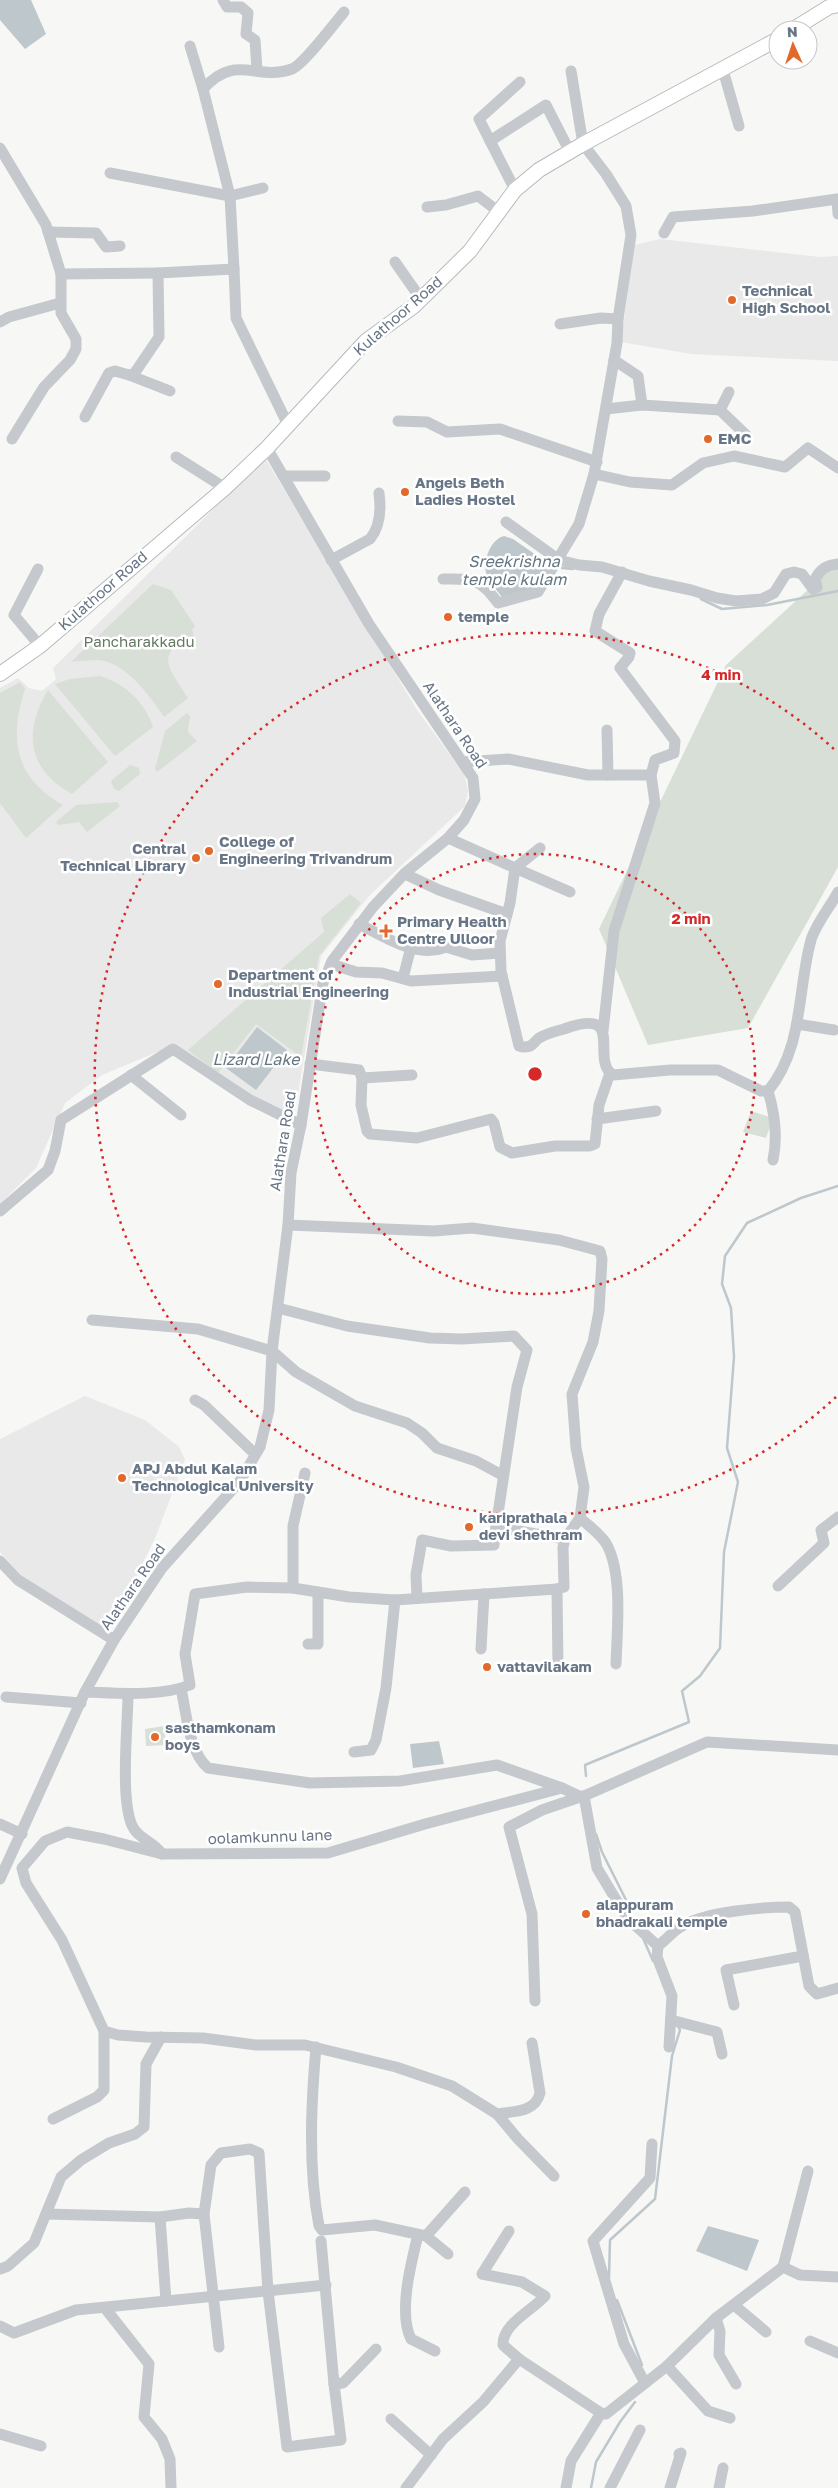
<svg xmlns="http://www.w3.org/2000/svg" width="838" height="2488" viewBox="0 0 838 2488" font-family="'Golos Text',sans-serif">
  <rect width="100%" height="100%" fill="#f7f8f5"/>
  <!-- built -->
  <g fill="#e8e9e8">
    <path d="M660 239 820 257 838 256V361L691 354 621 342 634 245Z"/>
    <path d="M265 458 417 710 464 774 468 790 465 806 369 896 321 956 294 1118 219 1078 174 1045 102 1075 65 1103 36 1168 0 1204V688L18 678 29 688 42 691 56 679 53 668Z"/>
    <path d="M85 1396 145 1420 179 1447 185 1459 156 1536 109 1632 27 1581 0 1552V1439Z"/>
  </g>
  <!-- green -->
  <g fill="#d8dfd6">
    <path d="M838 562V867L748 1028 648 1045 599 929 726 665Z"/>
    <path d="M153 584 171 590 195 626 192 630 194 636C153 653 169 668 188 698L164 717C150 696 126 662 98 660 89 660 80 661 71 662Z"/>
    <path d="M100 676C125 684 145 702 153 727L115 756 55 684 70 679Z"/>
    <path d="M20 682 25 689C9 738 14 778 63 805L26 838 0 803V693Z"/>
    <path d="M48 690 108 762 72 794C27 769 23 732 48 690Z"/>
    <path d="M187 713 190 716 188 732 197 741 157 772 155 769 165 731Z"/>
    <path d="M130 765 139 768 140 774 119 791 114 789 111 781Z"/>
    <path d="M117 802 120 806 87 832 79 822 58 825 56 822 76 805Z"/>
    <path d="M350 894 361 903 319 956 301 1057 256 1024 218 1073 188 1050 324 932 321 918Z"/>
    <path d="M751 1111 773 1118 766 1138 743 1132Z"/>
    <path d="M164 1726 166 1745 146 1746 145 1729Z"/>
  </g>
  <!-- water -->
  <g fill="#bec7cc">
    <path d="M0 0H31L46 34 25 49 0 20Z"/>
    <path d="M504 536 513 539 552 566 537 587 504 600C499 592 488 582 486 573 483 560 491 539 504 536Z"/>
    <path d="M257 1027 287 1050 256 1090 226 1068Z"/>
    <path d="M439 1741 444 1764 413 1768 410 1744Z"/>
    <path d="M708 2226 759 2240 747 2271 696 2251Z"/>
  </g>
  <g fill="none" stroke-linecap="round" stroke-linejoin="round">
    <!-- stream -->
    <g stroke="#bec7cc" stroke-width="2.5">
      <path d="M562 568 573 569"/>
      <path d="M701 599 722 609 767 605 838 591"/>
      <path d="M586 1776 585 1765 689 1722 682 1691 700 1676 720 1648 724 1552 738 1482 727 1448 734 1357 731 1308 722 1284 725 1256 747 1223 801 1198 838 1186"/>
      <path d="M596 1834 602 1852 628 1904"/>
      <path d="M643 1938 653 1961"/>
      <path d="M609 2278 610 2240 655 2199 672 2056 680 2030 678 2026"/>
      <path d="M617 2300 642 2365"/>
      <path d="M591 2488 596 2462 620 2422 635 2402"/>
    </g>
    <!-- major casing -->
    <g stroke="#b6babe" stroke-width="16">
      <g id="major">
        <path d="M792 30 829 7 838 5"/>
        <path d="M0 674 40 646 225 488 267 448 366 341 414 306 470 251 515 190 539 170 583 144 778 39"/>
      </g>
    </g>
    <!-- minor -->
    <g stroke="#c5c8cc" stroke-width="11">
      <path d="M223 0 227 7H241L248 13 246 34 255 40 257 70"/>
      <path d="M190 46 203 89 230 196 234 269"/>
      <path d="M723 70 739 126"/>
      <path d="M203 89C236 52 256 82 292 69 303 65 334 24 344 12"/>
      <path d="M490 141 546 105 570 152"/>
      <path d="M0 148 46 225 61 274 158 273"/>
      <path d="M110 173 230 196 263 188"/>
      <path d="M515 190 479 119 520 82"/>
      <path d="M427 207 446 205 478 196 499 212"/>
      <path d="M48 232 96 233 106 247 120 246"/>
      <path d="M664 233 673 217 753 211 837 199 838 214"/>
      <path d="M395 262 421 299"/>
      <path d="M0 322 9 317 60 303"/>
      <path d="M560 324 601 318 618 319"/>
      <path d="M614 360 638 376 642 405"/>
      <path d="M129 375 170 391"/>
      <path d="M606 409 642 405 720 410 746 435"/>
      <path d="M720 410 729 392"/>
      <path d="M85 417 109 373 115 371 129 375 134 374 159 337 158 273 234 269 236 318 288 425"/>
      <path d="M398 421 427 422 447 432 500 429 597 462"/>
      <path d="M12 439 44 387 70 360 76 349V339L61 313V274"/>
      <path d="M176 457 225 488"/>
      <path d="M594 474 630 482 672 485 703 463 734 456 785 467 808 448 838 468"/>
      <path d="M283 476H325"/>
      <path d="M506 522 559 560 579 565 602 567 649 581 691 590 717 598 736 601 762 599 774 593 786 574 794 572 802 574 813 589 817 587 815 579C821 569 826 565 838 564"/>
      <path d="M331 560 370 539C380 527 381 508 379 493"/>
      <path d="M38 569 14 615 40 646"/>
      <path d="M622 572 599 614 595 631 630 653 629 657 620 668 675 741 674 753 655 760 651 775"/>
      <path d="M443 579C473 579 479 577 498 603L538 592 579 524 594 474 617 343 618 319 631 235 626 206 606 174 583 144 571 71"/>
      <path d="M607 730 608 775"/>
      <path d="M463 762 508 759 588 775H651L655 803 614 931 603 1031"/>
      <path d="M448 838 515 868 510 903 500 941 501 971 519 1046C522 1047 527 1047 530 1046 534 1044 536 1040 539 1038 546 1034 556 1031 564 1029 628 1006 589 1060 613 1075L670 1070H718L761 1091H768C804 1047 797 991 811 940 816 924 830 907 838 892"/>
      <path d="M540 848 515 868 570 892"/>
      <path d="M405 874 439 890 507 914"/>
      <path d="M359 924C385 937 417 959 446 947L472 955 500 953"/>
      <path d="M331 964 356 972 382 973 411 981 502 976"/>
      <path d="M403 978 411 947"/>
      <path d="M797 1024 834 1030"/>
      <path d="M310 1064 359 1070 362 1078 361 1105 367 1131 370 1134 417 1138 491 1119 494 1123 500 1147 512 1153 555 1146H590L595 1144 599 1105 610 1073"/>
      <path d="M131 1075 181 1115"/>
      <path d="M362 1078 412 1075"/>
      <path d="M768 1091C775 1114 778 1136 773 1160"/>
      <path d="M597 1119 656 1111"/>
      <path d="M0 1211 48 1170 55 1151 61 1120 173 1049 250 1100 301 1125"/>
      <path d="M288 1225 434 1231 472 1228 559 1240 600 1251 602 1259 599 1311 593 1342 572 1394 576 1448 584 1487 580 1518 565 1539 563 1547 564 1587 557 1589"/>
      <path d="M278 1308 347 1326 430 1338 462 1339 514 1336 527 1350 517 1387 496 1527 565 1539"/>
      <path d="M92 1320 198 1329 272 1351 296 1372 355 1406 407 1423 422 1433 437 1448 476 1461 502 1475"/>
      <path d="M195 1400 204 1405 255 1454"/>
      <path d="M580 1518C589 1526 602 1535 607 1545 623 1575 617 1631 616 1664"/>
      <path d="M0 1561 18 1580 114 1640"/>
      <path d="M778 1586 824 1543 821 1530 838 1517"/>
      <path d="M293 1588 349 1597 395 1600 557 1589 558 1666"/>
      <path d="M417 1598 416 1575 422 1540 451 1546 494 1545 496 1527"/>
      <path d="M308 1644H318V1592"/>
      <path d="M481 1649 484 1594"/>
      <path d="M181 1689C187 1714 188 1750 208 1768L310 1783 400 1781 497 1765 562 1788"/>
      <path d="M85 1692C116 1693 160 1697 190 1685L185 1654 195 1594 247 1587 293 1588V1526L305 1473"/>
      <path d="M128 1694C128 1724 119 1806 134 1829 141 1840 153 1841 162 1854"/>
      <path d="M6 1697 81 1703"/>
      <path d="M838 1750 707 1742 584 1796 597 1868 627 1918 658 1946C666 1940 673 1931 682 1926 705 1912 762 1907 789 1907L795 1912 809 1986 817 1994 838 1988"/>
      <path d="M354 1752 371 1750 376 1740 386 1688 395 1600"/>
      <path d="M0 1824 22 1834"/>
      <path d="M0 1879 85 1692 114 1640 162 1568 240 1481 260 1447 269 1410 272 1351 288 1225 291 1173 301 1125 323 983 332 961 373 907 405 873 448 838 464 820 475 799 473 778 369 624 267 448"/>
      <path d="M658 1946 657 1957 672 1996 669 2047"/>
      <path d="M535 2001 532 1914 509 1827 542 1810 583 1796"/>
      <path d="M734 2005 726 1970 803 1956"/>
      <path d="M671 2020 717 2032 722 2054"/>
      <path d="M316 2047C311 2105 308 2168 319 2226L322 2230 375 2225 426 2236 448 2254"/>
      <path d="M497 2114C514 2111 535 2113 540 2093L532 2043"/>
      <path d="M53 2119 97 2097 104 2090V2031"/>
      <path d="M554 2176 518 2139 497 2114 452 2086 396 2067 305 2045H256L203 2038 146 2037 118 2035 104 2031 62 1940 26 1883 22 1868 45 1841 67 1832 104 1839 162 1854 328 1853 425 1824 562 1788 579 1796"/>
      <path d="M46 2214 160 2217"/>
      <path d="M509 2231 482 2274 522 2282 545 2296C533 2310 502 2324 503 2345L519 2359 601 2413 606 2414 667 2366 716 2318 783 2267 800 2275 838 2277"/>
      <path d="M418 2235C411 2263 398 2313 411 2339L435 2351"/>
      <path d="M426 2236 465 2192"/>
      <path d="M321 2241 334 2384"/>
      <path d="M783 2267 808 2171"/>
      <path d="M0 2269 8 2266 34 2243 61 2177 81 2160 109 2143 135 2134 144 2127 146 2064 161 2037"/>
      <path d="M166 2301 160 2217 189 2213 204 2214"/>
      <path d="M734 2305 766 2332"/>
      <path d="M105 2308 149 2364 144 2417 162 2439 170 2459 171 2488"/>
      <path d="M716 2318 720 2331 719 2355 736 2384"/>
      <path d="M0 2326 14 2333 76 2310 326 2285"/>
      <path d="M810 2341 838 2353"/>
      <path d="M219 2347 204 2214 211 2165 221 2153 250 2149 259 2153 268 2291 287 2447 341 2440 334 2384 343 2383 376 2349"/>
      <path d="M667 2366 708 2411 730 2418"/>
      <path d="M645 2383 624 2344 593 2241 650 2178 652 2144"/>
      <path d="M391 2419 431 2455"/>
      <path d="M0 2434 41 2446"/>
      <path d="M406 2488 443 2439 483 2402 519 2359"/>
      <path d="M566 2488 571 2461 601 2413"/>
      <path d="M610 2488 640 2430"/>
      <path d="M670 2488 681 2453 679 2454"/>
      <path d="M719 2488 723 2468"/>
    </g>
    <!-- major -->
    <use href="#major" stroke="#fff" stroke-width="14"/>
  </g>
  <!-- distance rings -->
  <g fill="none" stroke="#d62828" stroke-width="2.5" stroke-dasharray="2.5 5">
    <circle cx="535" cy="1074" r="220"/>
    <path d="M836 1397A441 441 0 1 1 836 751"/>
  </g>
  <!-- markers -->
  <g fill="#e2692b" stroke="#fff" stroke-width="2">
    <circle cx="732" cy="300" r="5"/>
    <circle cx="708" cy="439" r="5"/>
    <circle cx="405" cy="492" r="5"/>
    <circle cx="448" cy="617" r="5"/>
    <circle cx="209" cy="851" r="5"/>
    <circle cx="196" cy="858" r="5"/>
    <path d="M383.5 923.5h5v5h5v5h-5v5h-5v-5h-5v-5h5z"/>
    <circle cx="218" cy="984" r="5"/>
    <circle cx="122" cy="1478" r="5"/>
    <circle cx="469" cy="1527" r="5"/>
    <circle cx="487" cy="1667" r="5"/>
    <circle cx="155" cy="1737" r="5"/>
    <circle cx="586" cy="1914" r="5"/>
  </g>
  <g text-anchor="middle" stroke-width="5" stroke-linejoin="round" paint-order="stroke">
    <!-- poi labels -->
    <g font-size="15" font-weight="bold" fill="#677586" stroke="#fff" text-anchor="start">
      <text x="742" y="296">Technical<tspan x="742" dy="17">High School</tspan></text>
      <text x="718" y="444">EMC</text>
      <text x="415" y="488">Angels Beth<tspan x="415" dy="17">Ladies Hostel</tspan></text>
      <text x="458" y="622">temple</text>
      <text x="219" y="847">College of<tspan x="219" dy="17">Engineering Trivandrum</tspan></text>
      <text x="186" y="854" text-anchor="end">Central<tspan x="186" dy="17">Technical Library</tspan></text>
      <text x="397" y="927">Primary Health<tspan x="397" dy="17">Centre Ulloor</tspan></text>
      <text x="228" y="980">Department of<tspan x="228" dy="17">Industrial Engineering</tspan></text>
      <text x="132" y="1474">APJ Abdul Kalam<tspan x="132" dy="17">Technological University</tspan></text>
      <text x="479" y="1523">kariprathala<tspan x="479" dy="17">devi shethram</tspan></text>
      <text x="497" y="1672">vattavilakam</text>
      <text x="165" y="1733">sasthamkonam<tspan x="165" dy="17">boys</tspan></text>
      <text x="596" y="1910">alappuram<tspan x="596" dy="17">bhadrakali temple</tspan></text>
    </g>
    <!-- street labels -->
    <g font-size="15" fill="#677586" stroke="#fff">
      <text transform="translate(398 316) rotate(-41)" y="5">Kulathoor Road</text>
      <text transform="translate(103 591) rotate(-41)" y="5">Kulathoor Road</text>
      <text transform="translate(455 725) rotate(56)" y="5">Alathara Road</text>
      <text transform="translate(283 1141) rotate(-81)" y="5">Alathara Road</text>
      <text transform="translate(133 1587) rotate(-55)" y="5">Alathara Road</text>
      <text transform="translate(270 1837) rotate(-2)" y="5">oolamkunnu lane</text>
    </g>
    <!-- park labels -->
    <g font-size="15" fill="#647862" stroke="#fff">
      <text x="139" y="647">Pancharakkadu</text>
    </g>
    <!-- water labels -->
    <g font-size="16" font-style="italic" fill="#637681" stroke="#fff">
      <text x="514" y="567">Sreekrishna<tspan x="514" dy="18">temple kulam</tspan></text>
      <text x="256" y="1065">Lizard Lake</text>
    </g>
  </g>
  <circle cx="535" cy="1074" r="8" fill="#d62828" stroke="#fff" stroke-width="2.5"/>
  <g font-size="15" text-anchor="middle" font-weight="bold" fill="#d62828" stroke="#fff" stroke-width="5" stroke-linejoin="round" paint-order="stroke">
    <text x="721" y="680">4 min</text>
    <text x="691" y="924">2 min</text>
  </g>
  <!-- north arrow -->
  <g transform="translate(793 45) rotate(357)"><circle r="24" fill="#ffffff" stroke="#c2c8cf"/>
  <path d="M0-4L9 19L0 12L-9 19Z" fill="#e2692b"/>
  <text y="-8" font-size="14" font-weight="bold" text-anchor="middle" fill="#677586">N</text>
  </g>
</svg>
